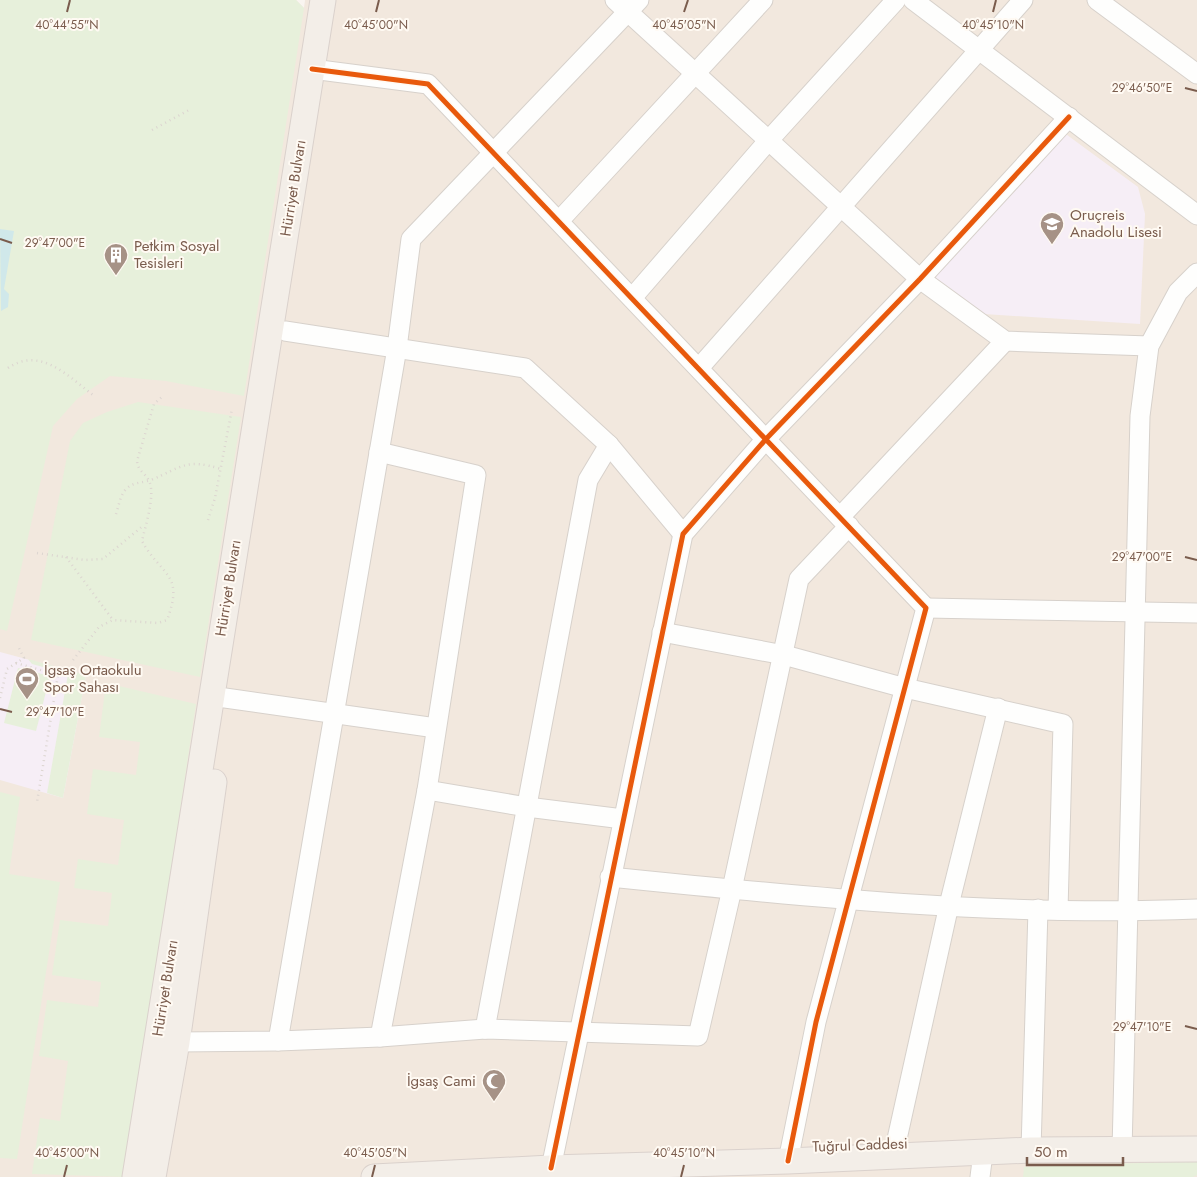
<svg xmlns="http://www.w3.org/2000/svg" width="1197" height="1177" viewBox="0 0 1197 1177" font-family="Jost,sans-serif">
  <rect width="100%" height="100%" fill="#f9f5f0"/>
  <!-- residential -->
  <path fill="#f2e8de" d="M0 0H296L304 8 305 0H1197V1177H0Z"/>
  <!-- education -->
  <g fill="#f6eef6">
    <path d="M1063 132 1138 187 1145 214 1140 324 984 314 933 276Z"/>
    <path d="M0 652 86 675 63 798 0 780Z"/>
  </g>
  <!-- green -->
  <g fill="#e7f0db">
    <path d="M0 0H296L304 8 244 396 166 381 110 376 77 399 53 426 7 631 0 629Z"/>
    <path d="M138 402 241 417 200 677 31 640 70 441 83 423 107 412Z"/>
    <path d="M28 659 86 675 63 798 47 793 68 674 32 664Z"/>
    <path d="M18 668 50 676 36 731 4 723Z"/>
    <path d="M106 683 196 704 125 1177 32 1174 40 1118 60 1121 68 1061 39 1056 47 1000 98 1007 101 982 52 975 60 920 108 926 112 893 74 888 78 859 118 865 124 820 87 814 93 769 136 775 140 742 99 737Z"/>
    <path d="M0 792 20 797 9 874 60 882 17 1159 0 1158Z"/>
    <path d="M1197 1161V1175L1193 1177H1023L1024 1167Z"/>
  </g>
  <!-- water -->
  <path fill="#d0e8ea" d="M0 229 14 231 4 289 9 294 8 307 1 311Z"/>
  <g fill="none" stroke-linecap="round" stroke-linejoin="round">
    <!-- minor casing -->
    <g stroke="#d7d1cb" stroke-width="21">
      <g id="minor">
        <path d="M615 0 920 279 1005 341 1149 346"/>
        <path d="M913 0 1197 215"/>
        <path d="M1097 0 1197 74"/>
        <path d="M312 69 428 84 926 608 816 1022 788 1161"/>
        <path d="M559 221 763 0"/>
        <path d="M632 298 768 141 896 0"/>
        <path d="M285 331 525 368 609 445 683 534"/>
        <path d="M699 368 1023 0"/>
        <path d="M379 452 476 475 427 790 380 1037"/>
        <path d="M840 517 1005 341"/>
        <path d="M926 608 1197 613"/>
        <path d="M662 632 784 655 905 688 1063 724 1058 910"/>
        <path d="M211 696 436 728"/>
        <path d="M427 790 527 807 623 819"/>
        <path d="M610 877C805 897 1001 917 1197 909"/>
        <path d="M485 1029 588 480 609 445"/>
        <path d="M278 1041 397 348 411 239 639 0"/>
        <path d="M177 1042 278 1041 380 1037 485 1029 698 1036 732 889 799 579 849 526"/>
        <path d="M1031 1150 1038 909"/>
        <path d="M1122 1151 1140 416 1149 346 1178 292 1197 273"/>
        <path d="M893 1157 949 905 998 708"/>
        <path d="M551 1168 683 534 766 439 920 279 1069 117"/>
        <path d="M980 1177 983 1153"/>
      </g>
    </g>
    <!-- major casing -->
    <g stroke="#dad1cc" stroke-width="27">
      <g id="major">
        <path d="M135 1177 323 0"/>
        <path d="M153 1177 177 1042 214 782"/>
        <path d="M374 1177 551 1168 788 1161 1031 1150 1197 1149"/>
      </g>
    </g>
    <!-- path -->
    <g stroke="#dcd5d0" stroke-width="2.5" stroke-dasharray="1 4" stroke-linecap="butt">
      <path d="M152 130 189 110"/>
      <path d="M162 244 182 248"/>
      <path d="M8 368C40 346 68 376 93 395"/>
      <path d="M116 514C119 505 120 496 126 489 133 482 142 483 151 480 182 467 186 458 221 469"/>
      <path d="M208 520 215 498 232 409"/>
      <path d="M37 553 85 560 103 559 144 525"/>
      <path d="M66 557 113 620"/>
      <path d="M73 660 99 627 113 620 158 623 167 620C185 573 161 576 142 541 145 527 156 494 149 481 145 472 138 472 137 461L154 404 163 396"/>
      <path d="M16 663 58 675 37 802"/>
      <path d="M0 698 7 669 24 658 18 646"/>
    </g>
    <!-- minor -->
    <use href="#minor" stroke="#fefefd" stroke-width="19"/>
    <!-- major -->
    <use href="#major" stroke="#f3eee8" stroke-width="25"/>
    <!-- cycleway casing -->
    <g stroke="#fffaf3" stroke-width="8">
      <g id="cycleway">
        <path d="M312 69 428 84 926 608 816 1022 788 1161"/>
        <path d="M551 1168 683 534 766 439 920 279 1069 117"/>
      </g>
    </g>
    <!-- cycleway -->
    <use href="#cycleway" stroke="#e8590c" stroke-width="5"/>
  </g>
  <!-- ticks -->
  <path fill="none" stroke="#7a5c4d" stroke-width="2" d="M67 12 70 0M376 12 379 0M684 12 688 0M993 12 996 0M1185 88 1197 91M0 239 12 243M1185 557 1197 560M0 709 12 712M1185 1026 1197 1029M64 1177 67 1165M372 1177 375 1165M681 1177 684 1165"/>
  <!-- icons -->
  <defs>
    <g id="school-pin" transform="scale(1.25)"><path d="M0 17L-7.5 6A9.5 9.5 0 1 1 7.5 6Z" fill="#a69286" stroke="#fffaf3"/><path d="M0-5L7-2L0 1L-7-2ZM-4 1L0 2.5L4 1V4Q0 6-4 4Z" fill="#fff"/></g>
    <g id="building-pin" transform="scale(1.25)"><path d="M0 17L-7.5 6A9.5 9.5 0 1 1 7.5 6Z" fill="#a69286" stroke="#fffaf3"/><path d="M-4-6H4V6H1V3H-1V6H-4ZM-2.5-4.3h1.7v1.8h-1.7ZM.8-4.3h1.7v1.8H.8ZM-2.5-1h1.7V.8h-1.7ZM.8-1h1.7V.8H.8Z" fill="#fff"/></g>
    <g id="stadium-pin" transform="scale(1.25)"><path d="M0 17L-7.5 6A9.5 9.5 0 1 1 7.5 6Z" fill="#a69286" stroke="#fffaf3"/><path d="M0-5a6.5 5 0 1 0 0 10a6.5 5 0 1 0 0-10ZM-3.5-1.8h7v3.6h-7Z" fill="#fff"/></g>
    <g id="mosque-pin" transform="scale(1.25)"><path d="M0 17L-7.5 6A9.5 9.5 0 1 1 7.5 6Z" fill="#a69286" stroke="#fffaf3"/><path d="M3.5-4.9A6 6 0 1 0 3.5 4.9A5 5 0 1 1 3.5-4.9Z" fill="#fff"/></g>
  </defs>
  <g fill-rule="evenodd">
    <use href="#school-pin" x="1052" y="224"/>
    <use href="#building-pin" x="116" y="255"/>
    <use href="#stadium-pin" x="27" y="679"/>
    <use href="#mosque-pin" x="494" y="1081"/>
  </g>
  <g text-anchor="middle" stroke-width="4" stroke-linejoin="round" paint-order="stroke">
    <!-- street labels -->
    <g font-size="15" fill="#7a5c4d" stroke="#fffaf3">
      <text transform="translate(293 188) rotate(-81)" y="5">Hürriyet Bulvarı</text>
      <text transform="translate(228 588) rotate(-81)" y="5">Hürriyet Bulvarı</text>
      <text transform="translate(165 988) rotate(-81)" y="5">Hürriyet Bulvarı</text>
      <text transform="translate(860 1145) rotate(-2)" y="5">Tuğrul Caddesi</text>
    </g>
    <!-- poi labels -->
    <g font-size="15" fill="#7a5c4d" stroke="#fffaf3" text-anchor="start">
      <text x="1070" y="220">Oruçreis<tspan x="1070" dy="17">Anadolu Lisesi</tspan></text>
      <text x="134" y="251">Petkim Sosyal<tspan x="134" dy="17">Tesisleri</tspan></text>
      <text x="44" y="675">İgsaş Ortaokulu<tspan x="44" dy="17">Spor Sahası</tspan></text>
      <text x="476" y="1086" text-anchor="end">İgsaş Cami</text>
    </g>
  </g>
  <g font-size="12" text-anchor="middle" fill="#7a5c4d" stroke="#fffaf3" stroke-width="4" stroke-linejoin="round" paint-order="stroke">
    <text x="67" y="29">40°44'55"N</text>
    <text x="376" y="29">40°45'00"N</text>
    <text x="684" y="29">40°45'05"N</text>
    <text x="993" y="29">40°45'10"N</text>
    <text x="1142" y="92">29°46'50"E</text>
    <text x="55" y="247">29°47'00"E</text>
    <text x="1142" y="561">29°47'00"E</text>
    <text x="55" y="716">29°47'10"E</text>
    <text x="1142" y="1031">29°47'10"E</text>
    <text x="67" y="1157">40°45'00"N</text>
    <text x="375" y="1157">40°45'05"N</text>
    <text x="684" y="1157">40°45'10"N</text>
  </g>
  <!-- scale -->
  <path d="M1027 1157v8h96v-8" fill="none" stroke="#7a5c4d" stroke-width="2.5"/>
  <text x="1034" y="1157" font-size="15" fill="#7a5c4d" stroke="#fffaf3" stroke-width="4" paint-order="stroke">50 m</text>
</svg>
